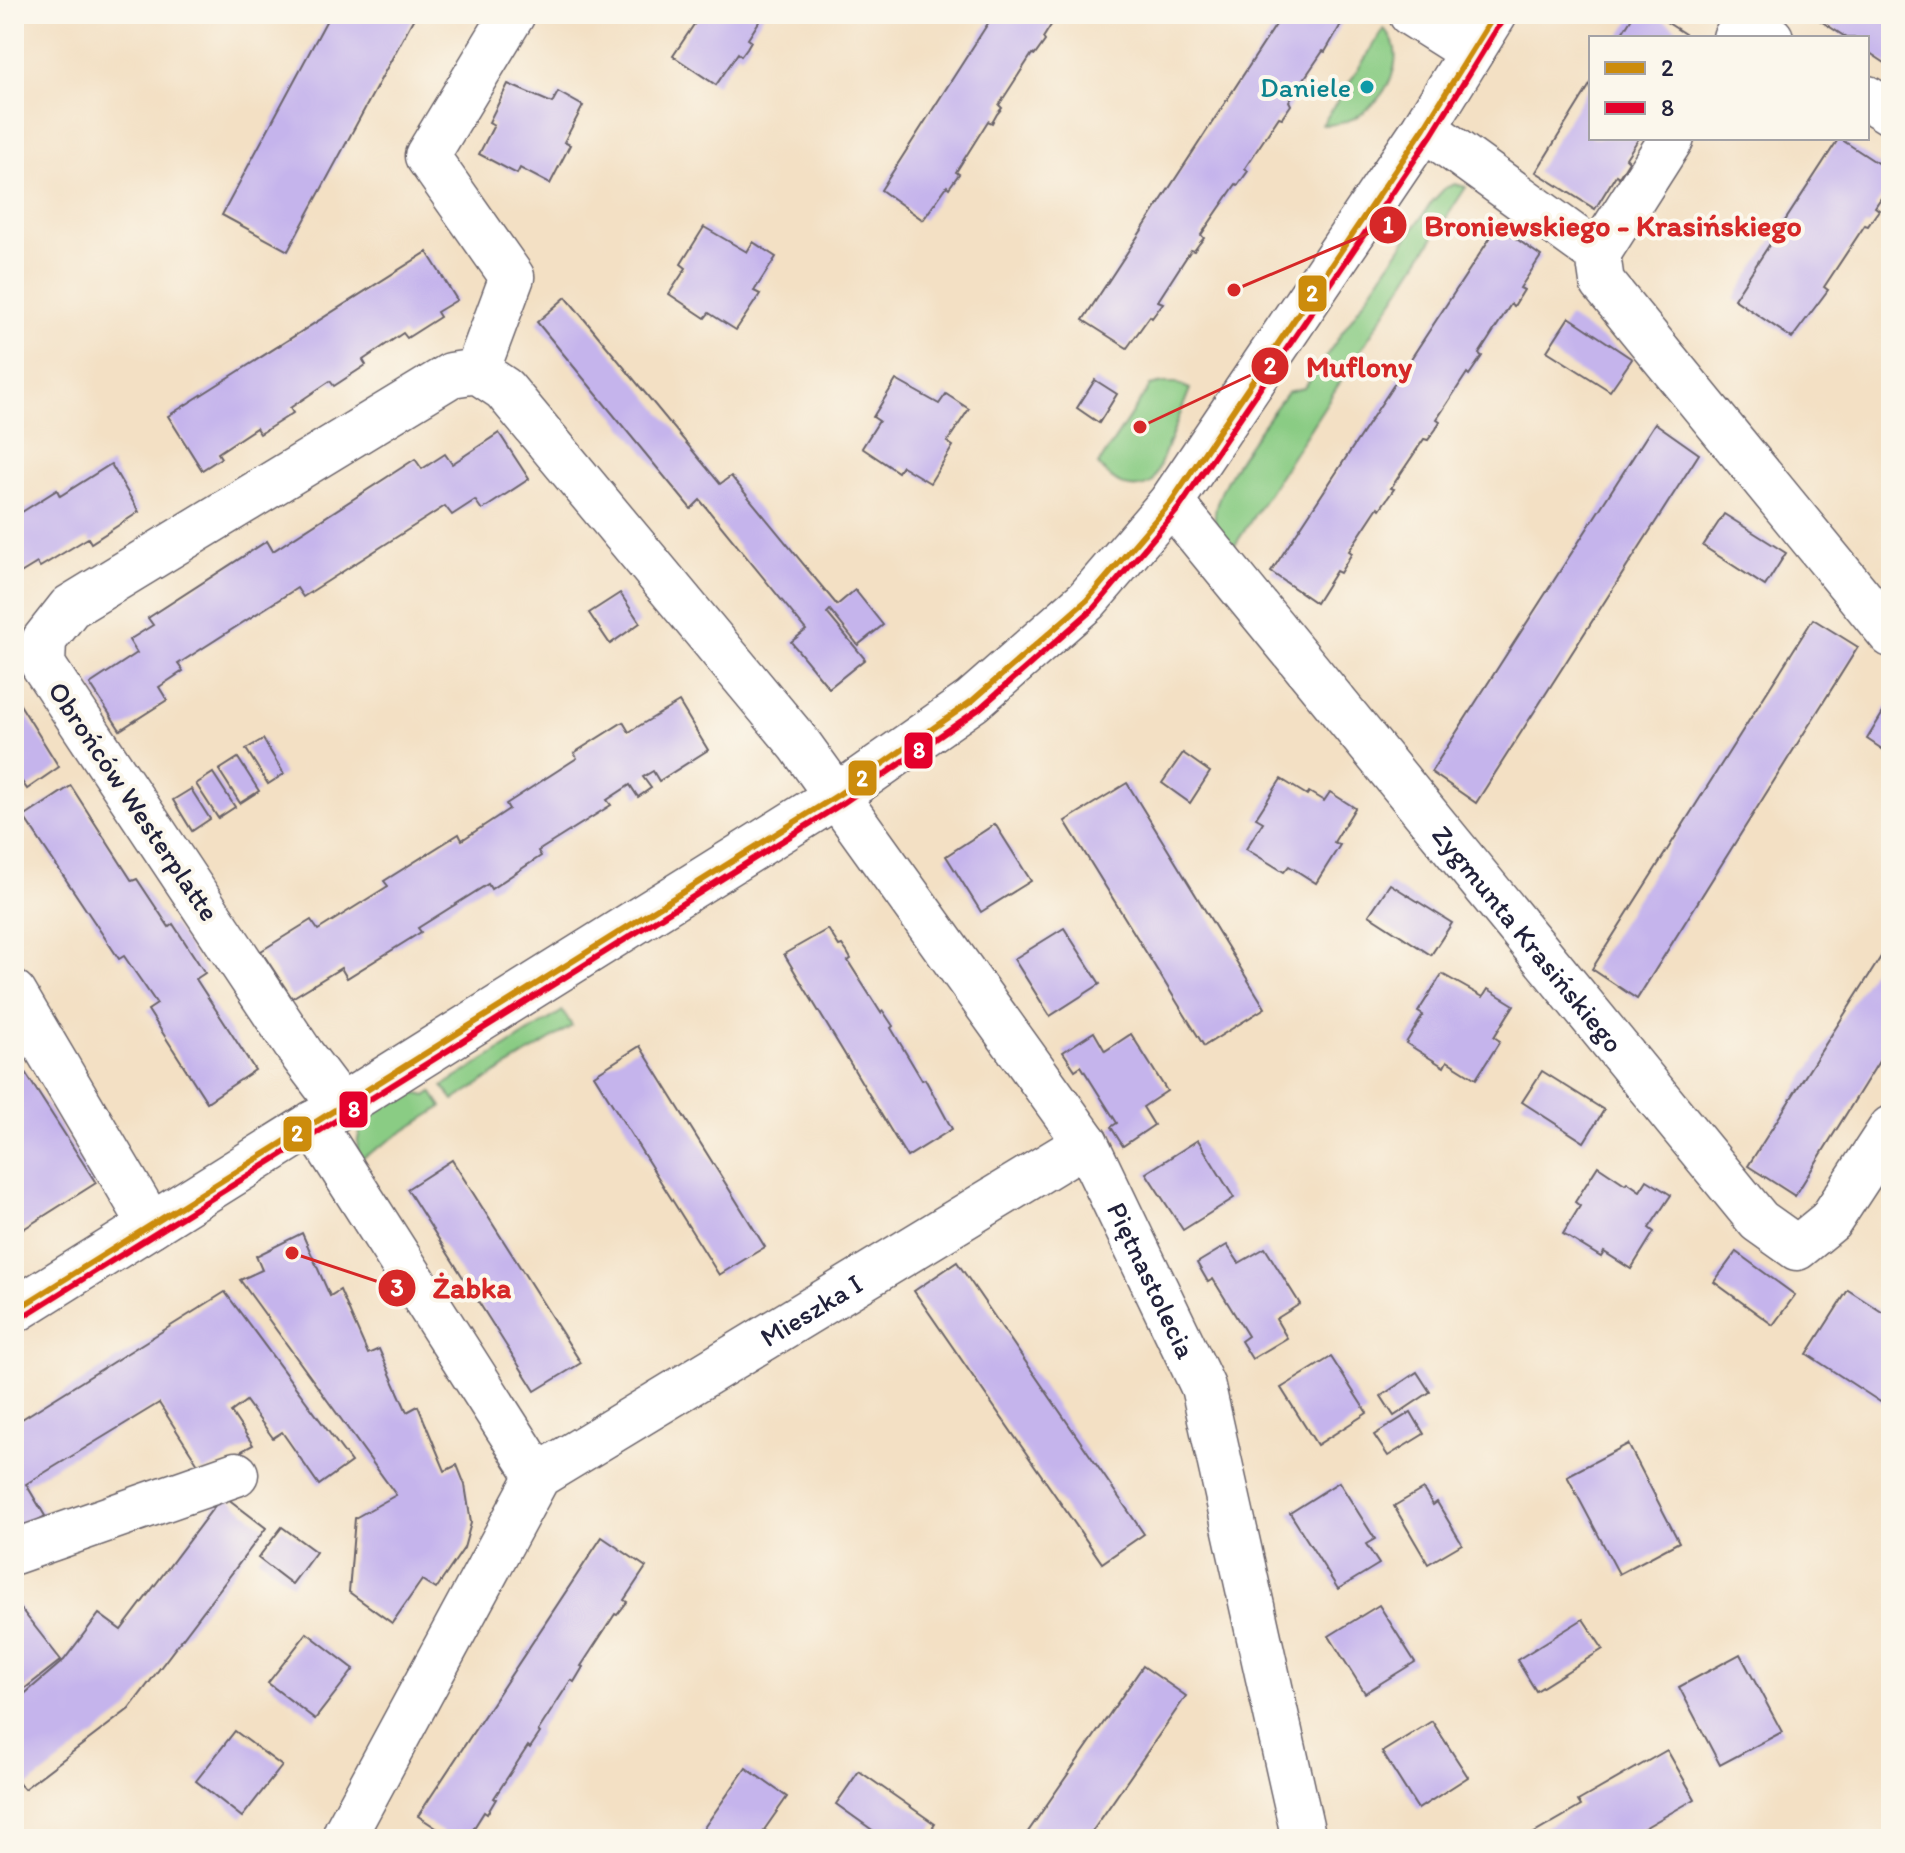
<svg xmlns="http://www.w3.org/2000/svg" width="1905" height="1853" viewBox="0 0 1905 1853" font-family="Itim,sans-serif">
  <rect width="100%" height="100%" fill="#fbf7ec"/>
  <filter id="ink" filterUnits="userSpaceOnUse"><feTurbulence type="fractalNoise" baseFrequency=".0125" numOctaves="2"/><feDisplacementMap in="SourceGraphic" scale="16" xChannelSelector="R" yChannelSelector="G"/><feConvolveMatrix kernelMatrix="1 2 1 2 8 2 1 2 1" color-interpolation-filters="sRGB"/></filter>
  <filter id="wash" filterUnits="userSpaceOnUse"><feTurbulence type="fractalNoise" baseFrequency=".006" numOctaves="4" result="noise"/><feDisplacementMap in="SourceGraphic" scale="32" xChannelSelector="R" yChannelSelector="G"/><feGaussianBlur stdDeviation="1.8" result="paint"/><feColorMatrix in="noise" values="0 0 0 0 0 0 0 0 0 0 0 0 0 0 0 0 0 1.4 0 .05"/><feComposite in="paint" operator="in"/></filter>
  <g filter="url(#wash)">
    <rect width="100%" height="100%" fill="#f3e0c4"/>
    <!-- green -->
    <g fill="#8acc84" stroke="#567760" stroke-width="2">
      <path d="M1384 29C1409 54 1389 94 1364 112 1352 121 1336 125 1322 125Z"/>
      <path d="M1455 184 1466 187 1228 556C1224 545 1216 532 1215 521 1210 490 1268 419 1287 392L1304 388 1432 202 1445 188Z"/>
      <path d="M1163 383H1176L1190 389 1153 482C1130 495 1114 483 1098 465L1150 386Z"/>
      <path d="M563 1011 572 1026 454 1100 443 1086Z"/>
      <path d="M406 1091 426 1096 432 1092 442 1107 359 1160C350 1123 378 1108 406 1091Z"/>
    </g>
    <g id="blocks">
      <!-- building -->
      <g fill="#c5b4ec">
        <path d="M330 14H416L288 251 222 215Z"/>
        <path d="M701 14H764L748 39 751 41 747 48 741 56 738 53 716 85 673 56Z"/>
        <path d="M994 14H1058L1043 38 1045 41 1035 55 1032 54 999 105 1002 108 997 114 992 123 988 121 956 172 959 174 949 188 947 186 923 220 881 190Z"/>
        <path d="M1283 14H1347L1325 52 1323 51 1289 101 1291 105 1282 118 1279 117 1245 168 1248 171 1238 185 1236 184 1201 235 1204 238 1199 244 1194 251 1191 250 1158 301 1163 303 1152 318 1150 316 1127 348 1083 320Z"/>
        <path d="M1634 14H1654L1691 38H1619Z"/>
        <path d="M1810 14H1891V67L1867 51V38H1847Z"/>
        <path d="M1591 83V138H1639L1626 158 1629 161 1619 177 1616 175 1595 209 1536 172Z"/>
        <path d="M508 84 552 103 558 92 583 106 564 142 570 145 550 184 520 168 517 174 479 154 494 125 489 122Z"/>
        <path d="M1839 138 1891 172V183L1875 207 1879 210 1874 217 1868 226 1865 225 1824 287 1828 290 1792 338 1734 299Z"/>
        <path d="M1498 226 1541 256 1520 288 1524 290 1514 306 1511 304 1479 354 1482 356 1469 375 1467 373 1437 419 1440 421 1436 429 1428 440 1424 439 1391 488 1394 489 1380 509 1378 507 1349 551 1352 553 1340 573 1336 571 1316 603 1271 572Z"/>
        <path d="M704 227 747 252 753 242 776 257 754 291 760 294 736 330 709 313 705 318 669 294 686 268 681 264Z"/>
        <path d="M427 252 457 300 437 312 440 317 407 338 403 333 363 360 366 365 334 386 330 381 290 408 293 413 260 434 256 428 218 453 221 458 202 470 168 416Z"/>
        <path d="M566 297 720 484 731 476 837 605 855 590 883 625 858 645 830 610 827 613 865 659 829 688 791 642 806 630 700 500 691 509 537 322Z"/>
        <path d="M1569 317 1632 359 1610 391 1547 351Z"/>
        <path d="M896 380 939 404 946 394 969 409 947 442 953 446 930 483 902 466 898 472 862 448 879 421 873 417Z"/>
        <path d="M1095 380 1117 394 1099 423 1077 408Z"/>
        <path d="M1655 423 1699 454 1476 803 1431 772Z"/>
        <path d="M499 433 529 479 482 510 475 500 452 515 445 506 303 597 297 588 178 664 183 671 159 687 167 700 120 730 90 684 137 653 129 640 153 625 148 618 267 541 273 551 415 459 422 469 445 454 452 464Z"/>
        <path d="M111 464 139 512 91 543 88 538 40 567 37 563 14 577V517L57 490 60 496Z"/>
        <path d="M1724 514 1786 553 1765 586 1703 546Z"/>
        <path d="M620 593 640 623 610 644 589 613Z"/>
        <path d="M1813 619 1858 647 1637 999 1592 969Z"/>
        <path d="M14 695 59 767 27 789 14 770Z"/>
        <path d="M679 702 708 750 659 781 653 771 643 777 651 788 638 797 630 785 607 800 611 805 538 851 541 856 491 889 488 884 418 928 421 932 347 978 341 968 292 998 261 951 311 920 318 930 388 886 384 881 459 834 462 840 509 809 506 804 577 758 574 753 623 722 629 732Z"/>
        <path d="M1887 706 1891 708V755L1867 739Z"/>
        <path d="M263 739 284 774 268 784 246 749Z"/>
        <path d="M1183 753 1210 772 1190 803 1162 783Z"/>
        <path d="M238 758 259 791 240 803 219 770Z"/>
        <path d="M213 773 235 807 218 818 196 784Z"/>
        <path d="M1281 779 1307 795 1309 792 1324 801 1330 792 1355 808 1334 842 1340 845 1316 883 1289 866 1284 872 1246 849 1263 822 1256 818Z"/>
        <path d="M1127 783 1265 1008 1204 1046 1065 821Z"/>
        <path d="M71 786 132 881 137 879 169 927 173 924 205 973 196 979 255 1070 207 1102 148 1010 157 1004 124 956 119 959 24 817Z"/>
        <path d="M191 789 210 819 192 831 173 800Z"/>
        <path d="M995 824 1031 881 981 912 946 856Z"/>
        <path d="M1390 884 1452 923 1431 955 1369 915Z"/>
        <path d="M1064 928 1100 984 1050 1016 1014 959Z"/>
        <path d="M828 929 839 946 842 945 847 952 851 959 848 961 881 1013 883 1011 893 1026 891 1028 922 1080 925 1079 952 1129 907 1157 784 954Z"/>
        <path d="M1891 941V1042L1795 1196 1748 1166Z"/>
        <path d="M1442 974 1483 997 1488 989 1514 1005 1494 1037 1500 1041 1476 1079 1447 1061 1444 1067 1406 1043 1423 1015 1418 1012Z"/>
        <path d="M1094 1032 1105 1051 1131 1034 1167 1091 1143 1107 1154 1125 1123 1146 1111 1127 1117 1123 1081 1066 1075 1070 1063 1052Z"/>
        <path d="M640 1046 765 1247 719 1275 594 1075Z"/>
        <path d="M14 1055 96 1183 14 1235Z"/>
        <path d="M1542 1071 1604 1110 1584 1142 1522 1102Z"/>
        <path d="M1198 1140 1234 1198 1183 1230 1146 1173Z"/>
        <path d="M452 1160 581 1363 535 1391 407 1189Z"/>
        <path d="M1598 1166 1625 1184 1627 1182 1640 1191 1647 1180 1671 1195 1649 1228 1654 1232 1631 1269 1604 1252 1601 1257 1563 1234 1580 1206 1575 1202Z"/>
        <path d="M302 1233 330 1296 340 1290 368 1354 379 1349 407 1412 418 1406 445 1471 457 1465 465 1485 471 1523 464 1548 436 1589 422 1580 392 1623 349 1592 355 1518 396 1495 240 1280 262 1270 256 1256Z"/>
        <path d="M1227 1245 1239 1263 1265 1248 1300 1304 1276 1319 1287 1338 1252 1359 1241 1341 1248 1336 1213 1279 1208 1282 1197 1263Z"/>
        <path d="M1736 1252 1795 1295 1773 1325 1714 1282Z"/>
        <path d="M957 1262 1144 1534 1102 1563 914 1291Z"/>
        <path d="M1848 1290 1891 1318V1409L1807 1354Z"/>
        <path d="M225 1292 351 1462 319 1485 282 1432 273 1438 246 1401 231 1412 253 1445 203 1472 159 1403 26 1484 45 1516 14 1534V1424Z"/>
        <path d="M1331 1357 1367 1413 1317 1445 1281 1388Z"/>
        <path d="M1417 1372 1430 1392 1394 1416 1381 1396Z"/>
        <path d="M1411 1412 1424 1434 1388 1456 1374 1435Z"/>
        <path d="M1628 1444 1679 1542 1619 1574 1567 1476Z"/>
        <path d="M1339 1482 1375 1539 1366 1544 1379 1564 1338 1589 1290 1513Z"/>
        <path d="M1423 1489 1433 1505 1437 1502 1462 1544 1428 1564 1394 1506Z"/>
        <path d="M223 1495 266 1528 129 1709 24 1789 14 1778V1703L64 1660 99 1614 121 1630Z"/>
        <path d="M282 1527 316 1552 292 1584 258 1558Z"/>
        <path d="M602 1537 646 1567 624 1600 627 1602 617 1615 615 1614 581 1666 583 1667 574 1682 571 1680 538 1731 540 1733 530 1748 528 1746 494 1798 496 1799 487 1814 484 1812 467 1839H453L418 1816Z"/>
        <path d="M14 1600 61 1660 14 1697Z"/>
        <path d="M1379 1605 1415 1662 1365 1693 1329 1636Z"/>
        <path d="M1583 1619 1603 1649 1536 1691 1517 1660Z"/>
        <path d="M307 1633 354 1669 315 1719 268 1683Z"/>
        <path d="M1740 1654 1782 1732 1720 1765 1679 1687Z"/>
        <path d="M1143 1666 1186 1696 1087 1839H1023Z"/>
        <path d="M1432 1721 1468 1777 1418 1809 1382 1752Z"/>
        <path d="M235 1731 282 1766 242 1817 196 1781Z"/>
        <path d="M1667 1750 1695 1799 1625 1839H1524L1581 1806 1578 1801Z"/>
        <path d="M746 1768 787 1797 764 1830 766 1831 761 1839H696Z"/>
        <path d="M859 1771 935 1824 925 1839H885L836 1804Z"/>
      </g>
    </g>
  </g>
  <g filter="url(#ink)">
    <use href="#blocks" fill-opacity="0" stroke="#6b646b" stroke-width="2"/>
    <g fill="none" stroke-linecap="round" stroke-linejoin="round">
      <!-- minor casing -->
      <g stroke="#6b646b" stroke-width="47">
        <g id="minor">
          <path d="M1411 14 1471 52"/>
          <path d="M1735 38 1745 22 1771 38"/>
          <path d="M1867 98 1891 113"/>
          <path d="M1424 128 1598 254 1602 282 1891 635"/>
          <path d="M1598 254 1672 138"/>
          <path d="M477 371 512 277 427 156 513 14"/>
          <path id="s1" d="M1171 502 1759 1221 1797 1248 1830 1221 1891 1128"/>
          <path d="M14 993 151 1225"/>
          <path id="s2" d="M340 1105 303 1056 43 665 44 640 70 607 451 375 477 371 504 389 800 745 1086 1143 1203 1387 1304 1839"/>
          <path d="M313 1123 538 1476"/>
          <path d="M14 1311 838 795 972 701 1087 600 1171 502 1424 128 1495 14"/>
          <path d="M14 1552 236 1474"/>
          <path id="s3" d="M350 1839 346 1832 538 1476 1086 1143"/>
        </g>
      </g>
      <!-- minor -->
      <use href="#minor" stroke="#fff" stroke-width="44"/>
      <!-- bus-1 casing -->
      <g stroke="#fbf7ec" stroke-width="12">
        <path id="bus-1" d="M14 1311 838 795 972 701 1087 600 1171 502 1424 128 1495 14"/>
      </g>
      <!-- bus-2 casing -->
      <g stroke="#fbf7ec" stroke-width="12">
        <path id="bus-2" d="M19 1319 843 803 979 709 1094 608 1179 508 1432 134 1503 19"/>
      </g>
      <!-- bus-1 -->
      <use href="#bus-1" stroke="#cc8c0c" stroke-width="6"/>
      <!-- bus-2 -->
      <use href="#bus-2" stroke="#e4002b" stroke-width="6"/>
    </g>
  </g>
  <!-- markers -->
  <circle fill="#0f9aa8" stroke="#fbf7ec" stroke-width="3" cx="1367" cy="87" r="8"/>
  <g text-anchor="middle" stroke-width="8" stroke-linejoin="round" paint-order="stroke">
    <!-- culture labels -->
    <g font-size="28" fill="#0d838f" stroke="#fbf7ec" text-anchor="end">
      <text x="1351" y="97">Daniele</text>
    </g>
    <!-- street labels -->
    <g font-size="28" fill="#22223b" stroke="#fbf7ec">
      <text transform="translate(134 801) rotate(56)" y="10">Obrońców Westerplatte</text>
      <text dy="10" stroke="none"><textPath href="#s1" startOffset="564">Zygmunta Krasińskiego</textPath></text>
      <text dy="10" stroke="none"><textPath href="#s2" startOffset="2208">Piętnastolecia</textPath></text>
      <text dy="10" stroke="none"><textPath href="#s3" startOffset="732">Mieszka I</textPath></text>
    </g>
  </g>
  <!-- callouts -->
  <path fill="none" stroke="#d62828" stroke-width="3" d="M1234 290L1388 225M1140 427L1270 366M292 1253L397 1288"/>
  <g fill="#d62828" stroke="#fbf7ec" stroke-width="3">
    <circle cx="1234" cy="290" r="8"/>
    <circle cx="1140" cy="427" r="8"/>
    <circle cx="292" cy="1253" r="8"/>
    <circle cx="1388" cy="225" r="20"/>
    <circle cx="1270" cy="366" r="20"/>
    <circle cx="397" cy="1288" r="20"/>
  </g>
  <g font-size="24" text-anchor="middle" font-weight="bold" fill="#fff">
    <text x="1388" y="233">1</text>
    <text x="1270" y="374">2</text>
    <text x="397" y="1296">3</text>
  </g>
  <g font-size="30" text-anchor="middle" font-weight="bold" fill="#d62828" stroke="#fbf7ec" stroke-width="8" stroke-linejoin="round" paint-order="stroke">
    <text x="1613" y="236">Broniewskiego - Krasińskiego</text>
    <text x="1359" y="377">Muflony</text>
    <text x="472" y="1298">Żabka</text>
  </g>
  <g stroke="#fbf7ec" stroke-width="3">
    <rect x="1297" y="274" width="31" height="39" rx="8" fill="#cc8c0c"/>
    <rect x="903" y="731" width="31" height="39" rx="8" fill="#e4002b"/>
    <rect x="847" y="759" width="31" height="38" rx="8" fill="#cc8c0c"/>
    <rect x="338" y="1090" width="31" height="39" rx="8" fill="#e4002b"/>
    <rect x="282" y="1115" width="31" height="38" rx="8" fill="#cc8c0c"/>
  </g>
  <g font-size="22" text-anchor="middle" font-weight="bold" fill="#fff">
    <text x="1312" y="301">2</text>
    <text x="919" y="758">8</text>
    <text x="862" y="786">2</text>
    <text x="354" y="1117">8</text>
    <text x="297" y="1141">2</text>
  </g>
  <!-- margin -->
  <rect width="1905" height="1853" fill="none" stroke="#fbf7ec" stroke-width="48"/>
  <!-- legend -->
  <rect x="1589" y="36" width="280" height="104" fill="#fbf7ec" stroke="#a4a2a5" stroke-width="2"/>
  <rect x="1605" y="62" width="40" height="12" fill="#cc8c0c" stroke="#a4a2a5" stroke-width="2"/>
  <text x="1661" y="76" font-size="24" fill="#22223b">2</text>
  <rect x="1605" y="102" width="40" height="12" fill="#e4002b" stroke="#a4a2a5" stroke-width="2"/>
  <text x="1661" y="116" font-size="24" fill="#22223b">8</text>
</svg>
